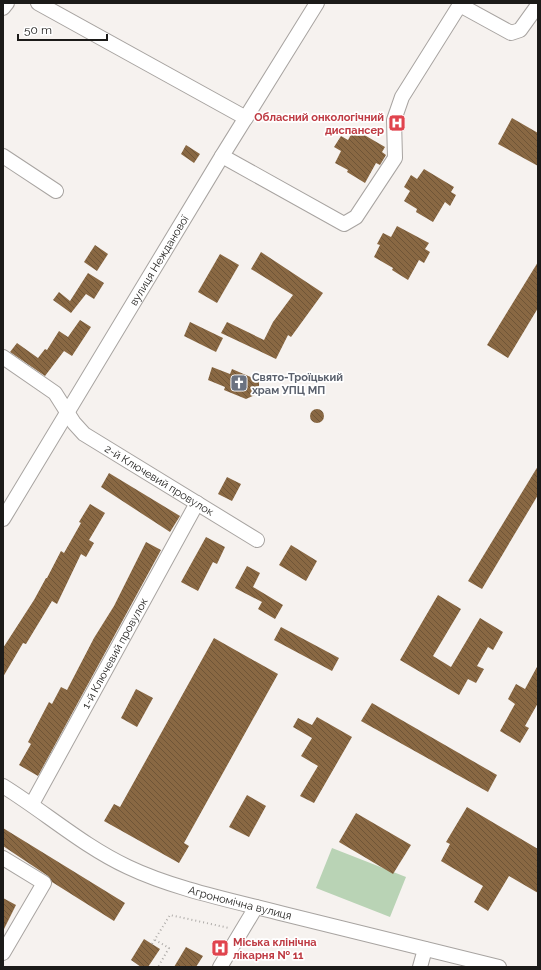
<svg xmlns="http://www.w3.org/2000/svg" width="541" height="970" viewBox="0 0 541 970" font-family="Raleway,sans-serif">
  <defs>
    <pattern id="building-back-hatch" width="6" height="6" patternUnits="userSpaceOnUse"><rect width="6" height="6" fill="#896843"/><path d="M-1 5l2 2M0 0l6 6M5-1l2 2" fill="none" stroke="#6f5537"/></pattern>
  </defs>
  <rect width="100%" height="100%" fill="#f6f2ef"/>
  <!-- grass -->
  <path fill="#b9d3b5" d="M332 848 406 877 390 917 316 888Z"/>
  <!-- building -->
  <g fill="url(#building-back-hatch)">
    <path d="M512 118 538 133V166L498 144Z"/>
    <path d="M354 129 385 147 382 152 386 155 380 165 376 163 365 183 347 172 348 170 335 163 341 151 334 147 341 136 348 140Z"/>
    <path d="M186 145 200 154 194 163 181 154Z"/>
    <path d="M424 169 454 187 451 192 456 195 450 206 445 202 433 222 416 212 417 209 404 201 410 191 404 187 411 175 417 179Z"/>
    <path d="M397 226 429 243 425 249 430 252 424 263 419 260 408 280 392 270 393 268 374 257 380 245 377 244 383 233 391 237Z"/>
    <path d="M95 245 108 254 97 271 84 262Z"/>
    <path d="M261 252 323 293 291 337 288 335 276 359 221 333 227 322 264 340 273 322 293 295 251 269Z"/>
    <path d="M220 254 239 265 217 303 198 292Z"/>
    <path d="M538 262V308L508 358 487 345Z"/>
    <path d="M88 273 104 283 94 299 86 294 71 313 53 300 59 292 70 301Z"/>
    <path d="M80 320 91 327 72 356 64 351 45 376 10 352 17 343 38 358 45 349 47 350 59 331 68 337Z"/>
    <path d="M190 322 223 338 216 352 184 336Z"/>
    <path d="M212 367 230 374 232 369 253 378V379L259 382V393L246 399 224 390 225 387 208 380Z"/>
    <circle cx="317" cy="416" r="7"/>
    <path d="M538 466V495L482 589 468 581Z"/>
    <path d="M109 473 180 516 170 532 101 487Z"/>
    <path d="M227 477 241 484 232 501 218 494Z"/>
    <path d="M90 504 105 513 89 540 94 543 86 557 81 554 57 604 52 601 26 644 23 643 3 677V648L34 600 46 578H47L61 551 64 553 81 523 79 522Z"/>
    <path d="M206 537 225 547 217 564 213 562 198 591 181 582Z"/>
    <path d="M146 542 161 550 38 776 19 765 31 744 28 742 49 702 52 704 61 687 67 690 94 638 114 606Z"/>
    <path d="M291 545 317 561 306 581 279 565Z"/>
    <path d="M247 566 260 573 253 587 283 605 275 619 258 609 262 602 235 588Z"/>
    <path d="M438 595 461 609 433 656 451 667 480 618 503 632 493 650 488 647 477 666 484 669 476 683 468 679 459 695 400 660Z"/>
    <path d="M281 627 339 658 332 671 274 640Z"/>
    <path d="M214 638 278 674 184 843 189 846 179 863 104 821 114 804 120 807Z"/>
    <path d="M538 665V703L525 726 529 728 520 743 500 731 515 704 508 699 516 684 525 689Z"/>
    <path d="M136 689 153 698 137 727 121 718Z"/>
    <path d="M372 703 497 775 488 792 361 721Z"/>
    <path d="M317 717 352 737 314 803 300 796 318 766 301 756 312 738 293 727 298 718 312 725Z"/>
    <path d="M247 795 266 806 249 837 229 827Z"/>
    <path d="M467 807 538 849V893L509 876 488 911 474 902 483 886 441 861 450 844 446 842Z"/>
    <path d="M356 813 411 845 393 874 339 842Z"/>
    <path d="M3 828 125 903 114 921 52 882 48 876 3 846Z"/>
    <path d="M3 898 16 905 3 931Z"/>
    <path d="M144 939 160 949 148 967H141L131 960Z"/>
    <path d="M186 947 203 956 196 967H174Z"/>
  </g>
  <g fill="none" stroke-linecap="round" stroke-linejoin="round">
    <!-- minor casing -->
    <g stroke="#a8a4a1" stroke-width="16">
      <g id="minor">
        <path d="M38 3 246 118"/>
        <path d="M460 5 511 33 520 30 538 5"/>
        <path d="M3 8 7 3"/>
        <path d="M3 156 56 191"/>
        <path d="M222 156 344 224 356 217 395 158 394 120 402 97 461 3"/>
        <path id="s1" d="M3 357 55 393 74 423 84 434 257 540"/>
        <path id="s2" d="M3 519 222 156 317 3"/>
        <path id="s3" d="M3 786C45 812 83 846 128 867 174 889 234 901 284 914 356 932 427 949 499 967"/>
        <path id="s4" d="M32 804 197 503"/>
        <path d="M3 858 44 883 3 953"/>
        <path d="M220 967 256 907"/>
        <path d="M420 967 425 949"/>
      </g>
    </g>
    <!-- path -->
    <g stroke="#afaca9" stroke-width="2" stroke-dasharray="1 3" stroke-linecap="butt">
      <path d="M155 940 169 948 158 967"/>
      <path d="M152 944 170 915 229 928"/>
    </g>
    <!-- minor -->
    <use href="#minor" stroke="#fff" stroke-width="14"/>
  </g>
  <!-- icons -->
  <defs>
    <g id="hospital-square" transform="scale(0.9)"><rect x="-9" y="-9" width="18" height="18" rx="4" fill="#e0444e" stroke="#fff"/><path d="M-5-5h3v3.5h4V-5h3V5h-3V1.5h-4V5h-3Z" fill="#fff"/></g>
    <g id="church-square" transform="scale(0.9)"><rect x="-9" y="-9" width="18" height="18" rx="4" fill="#6b7280" stroke="#fff"/><path d="M-1.2-6h2.4v3.5h3.3v2.4h-3.3V6h-2.4V-.1h-3.3v-2.4h3.3Z" fill="#fff"/></g>
  </defs>
  <g fill-rule="evenodd">
    <use href="#hospital-square" x="397" y="123"/>
    <use href="#church-square" x="239" y="383"/>
    <use href="#hospital-square" x="220" y="948"/>
  </g>
  <g text-anchor="middle" stroke-width="3.5" stroke-linejoin="round" paint-order="stroke">
    <!-- health labels -->
    <g font-size="11" font-weight="bold" fill="#be3a42" stroke="#fff" text-anchor="end">
      <text x="384" y="121">Обласний онкологічний<tspan x="384" dy="13">диспансер</tspan></text>
      <text x="233" y="946" text-anchor="start">Міська клінічна<tspan x="233" dy="13">лікарня № 11</tspan></text>
    </g>
    <!-- street labels -->
    <g font-size="11" fill="#1c1b19" stroke="#fff">
      <text dy="4" stroke="none"><textPath href="#s2" startOffset="302">вулиця Нежданової</textPath></text>
      <text dy="4" stroke="none"><textPath href="#s1" startOffset="202">2-й Ключевий провулок</textPath></text>
      <text dy="4" stroke="none"><textPath href="#s4" startOffset="172">1-й Ключевий провулок</textPath></text>
      <text dy="4" stroke="none"><textPath href="#s3" startOffset="267">Агрономічна вулиця</textPath></text>
    </g>
    <!-- worship labels -->
    <g font-size="11" font-weight="bold" fill="#5b616d" stroke="#fff" text-anchor="start">
      <text x="252" y="381">Свято-Троїцький<tspan x="252" dy="13">храм УПЦ МП</tspan></text>
    </g>
  </g>
  <!-- border -->
  <rect width="541" height="970" fill="none" stroke="#1c1b19" stroke-width="8"/>
  <!-- scale -->
  <path d="M18 34v6h89v-6" fill="none" stroke="#1c1b19" stroke-width="2"/>
  <text x="24" y="34" font-size="12" fill="#1c1b19" stroke="#ffffff" stroke-width="3" paint-order="stroke">50 m</text>
</svg>
